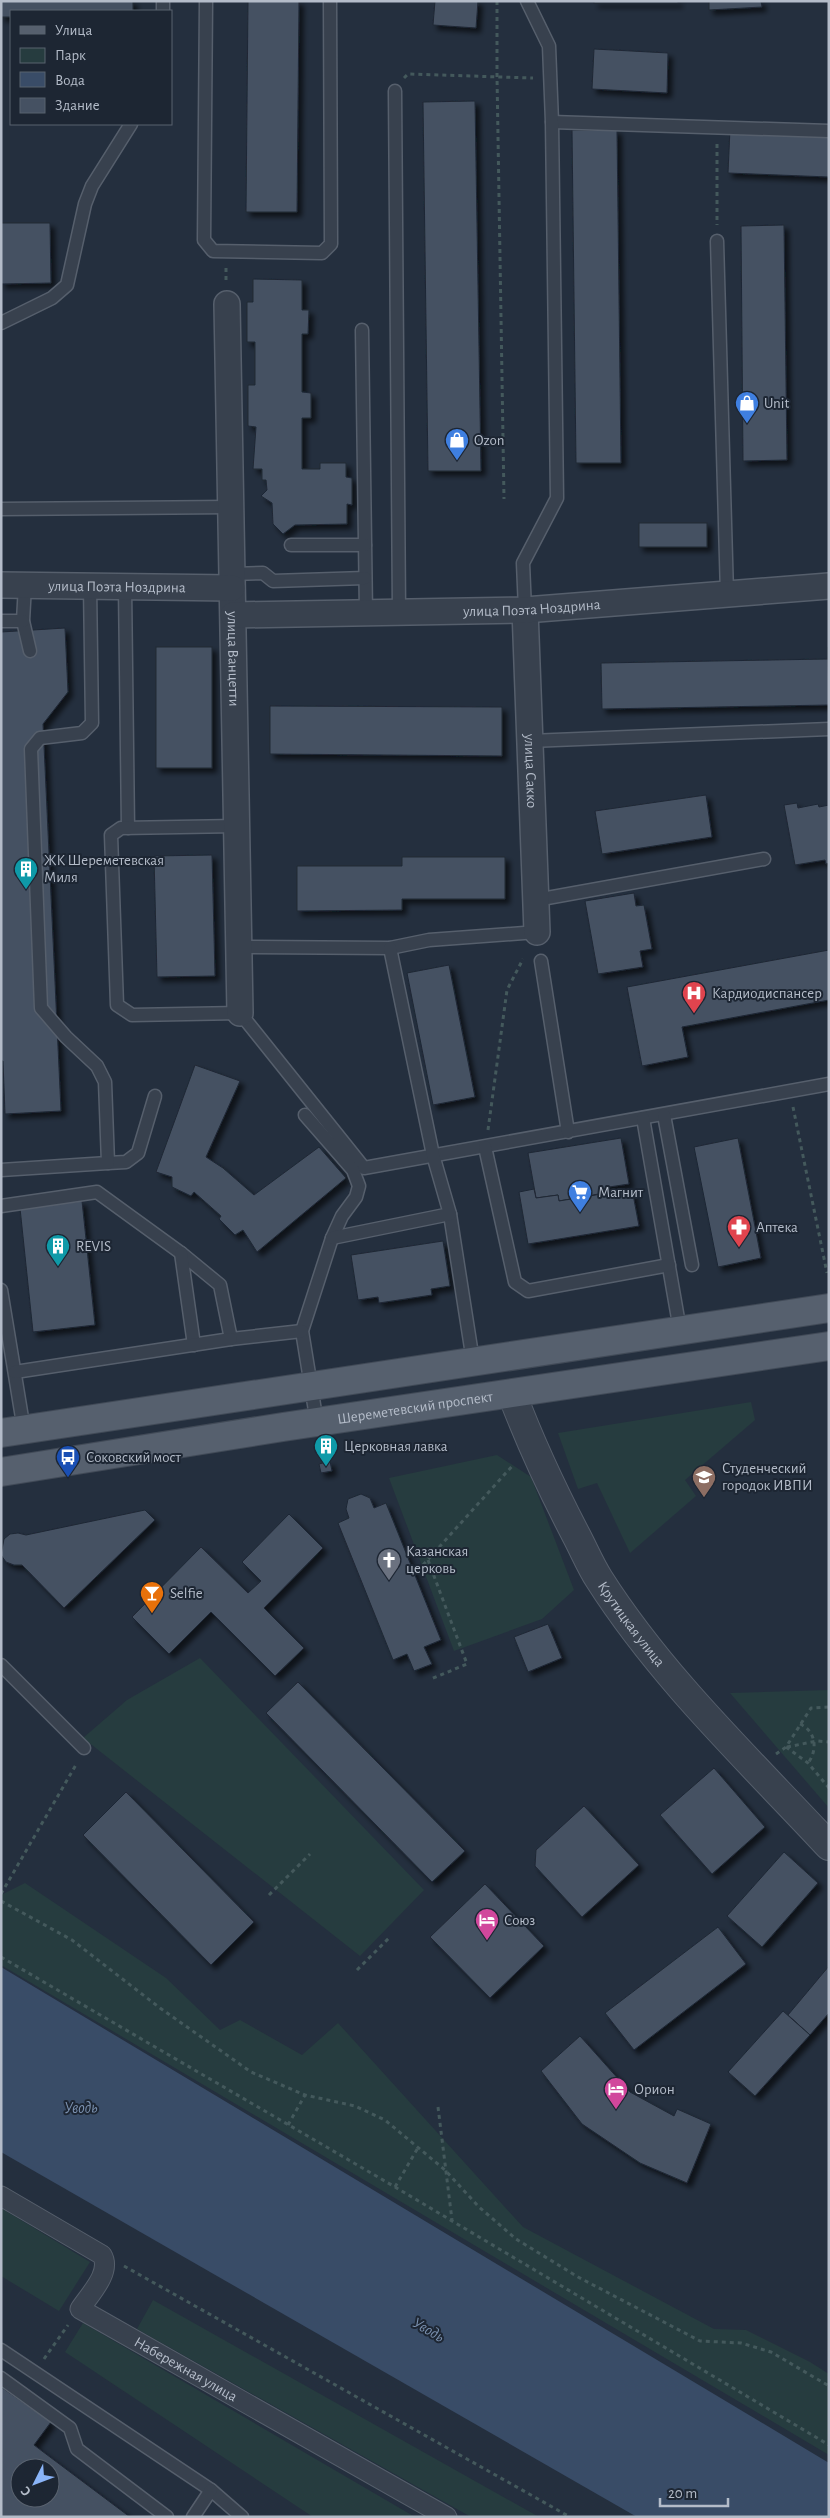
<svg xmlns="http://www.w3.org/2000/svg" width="830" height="2518" viewBox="0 0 830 2518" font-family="'Alegreya Sans',sans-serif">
  <defs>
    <filter id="shadow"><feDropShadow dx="4.5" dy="4.5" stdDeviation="2.5" flood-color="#0009"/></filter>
  </defs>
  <rect width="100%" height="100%" fill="#242f3e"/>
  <!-- green -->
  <g fill="#263c3f">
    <path d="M751 1402 755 1420 685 1480 696 1496 630 1553 597 1483 578 1489 558 1433Z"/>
    <path d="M497 1455 531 1477 574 1590 542 1619 454 1651 389 1478Z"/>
    <path d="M200 1658 424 1890 360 1956 83 1738 127 1700Z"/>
    <path d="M829 1690V1808L730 1693Z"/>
    <path d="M25 1883 166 1978 220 2030 240 2020 302 2055 338 2023 523 2227 714 2329 746 2330 810 2362 829 2374V2455L1 1965V1895Z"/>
    <path d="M1 2208 90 2262 59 2311 1 2276Z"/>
    <path d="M153 2300 539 2517H471L137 2329Z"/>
    <path d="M83 2323 415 2517H313L65 2352Z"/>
  </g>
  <!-- water -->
  <path fill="#394c67" d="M1 1967 829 2463V2517H637L1 2152Z"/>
  <!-- building -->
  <g fill="#455162" stroke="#1f2835" fill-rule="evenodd" filter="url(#shadow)">
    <path d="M1 1H133V11H11V17H1Z"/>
    <path d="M248 1H299L297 212H246Z"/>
    <path d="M435 1H478L476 28 433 25Z"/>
    <rect x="594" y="1" width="84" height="2"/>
    <path d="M709 1H761L762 7 709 10Z"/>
    <path d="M594 49 668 53 667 93 592 89Z"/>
    <path d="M475 101 481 471H428L423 102Z"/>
    <path d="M730 129 829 132V177L728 173Z"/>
    <path d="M572 130H617L621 463H576Z"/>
    <path d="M1 223H50L51 283 1 284Z"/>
    <path d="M784 225 787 460 743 461 741 226Z"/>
    <path d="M253 279 302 280V310H309L308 334H302V392L311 393V418H302V469H320V463H346V477L352 478V505L347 504V524L295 525 283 534 273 524 272 503 261 496 267 490 266 480H262V469H253L256 427 248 426V385H255V342H247V302H253Z"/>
    <rect x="639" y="523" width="68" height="24"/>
    <path d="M65 628 68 692 43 724 61 1111 5 1114 3 1061H1V632Z"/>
    <rect x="156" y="647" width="56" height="121"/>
    <path d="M828 647 829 705 602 709 601 663 828 659Z"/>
    <path d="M270 706 502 707V756L270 754Z"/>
    <path d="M706 795 712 837 602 854 595 811Z"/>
    <path d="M797 803 798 808 818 804 819 807 829 805V863L826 864 825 860 795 865 784 805Z"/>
    <path d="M212 855 215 976 157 977 154 856Z"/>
    <path d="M402 857H505V899H402V910L297 911V866H402Z"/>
    <path d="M634 893 636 906 644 905 652 949 640 951 643 967 598 974 585 901Z"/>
    <path d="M829 950V1000L682 1027 688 1057 642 1066 627 987Z"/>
    <path d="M449 965 475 1097 433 1105 407 973Z"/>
    <path d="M195 1065 240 1081 206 1157 223 1168 254 1195 319 1147 346 1178 257 1252 243 1230 235 1235 219 1219 221 1216 194 1192 191 1196 172 1187V1177L156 1172Z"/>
    <path d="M621 1138 629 1184 609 1187 610 1192 559 1201 558 1195 536 1198 528 1153Z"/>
    <path d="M738 1138 761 1258 718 1267 694 1147Z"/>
    <path d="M534 1189 536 1198 558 1195 559 1201 632 1189 639 1226 528 1244 519 1192Z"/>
    <path d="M82 1201 95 1325 33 1332 20 1208Z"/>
    <path d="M443 1241 450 1286 431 1289 432 1295 379 1303 378 1297 358 1300 351 1255Z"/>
    <path d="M330 1461 332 1471 321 1473 319 1464Z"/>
    <path d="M361 1494 370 1498 374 1508 386 1503 441 1640 424 1647 432 1664 414 1671 407 1654 393 1660 338 1523 349 1518 346 1509 348 1499Z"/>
    <path d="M145 1510 155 1520 64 1608 22 1565H14L6 1562 1 1555 4 1539 10 1534 18 1533 26 1535Z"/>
    <path d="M289 1514 323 1548 264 1608 304 1648 275 1676 211 1612 169 1654 132 1617 201 1547 248 1593 261 1581 242 1562Z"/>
    <path d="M548 1624 562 1658 528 1672 514 1637Z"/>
    <path d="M298 1682 465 1851 432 1882 266 1713Z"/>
    <path d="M714 1768 765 1827 712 1874 660 1815Z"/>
    <path d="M126 1792 254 1922 211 1965 83 1835Z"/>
    <path d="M584 1806 639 1865 582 1917 535 1866 536 1850Z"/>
    <path d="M784 1852 818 1883 762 1947 727 1916Z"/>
    <path d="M485 1884 544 1946 490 1998 430 1937Z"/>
    <path d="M718 1927 746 1964 634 2050 605 2013Z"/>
    <path d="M829 1966V2013L810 2035 788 2015Z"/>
    <path d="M783 2011 810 2035 755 2096 728 2072Z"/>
    <path d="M580 2036 630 2092 674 2116 677 2109 711 2124 687 2183 640 2163 582 2124 541 2071Z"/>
    <path d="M1 2387 51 2422 34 2445 130 2517H1ZM20 2468H50V2498H20Z"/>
  </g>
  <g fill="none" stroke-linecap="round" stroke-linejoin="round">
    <!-- service casing -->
    <g stroke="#565f6c" stroke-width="15">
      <g id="service">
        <path d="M206 1 204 240 213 251 322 253 331 244 330 1"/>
        <path d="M163 11V1"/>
        <path d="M395 91 399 612"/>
        <path d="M552 122 829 131"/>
        <path d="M717 241 727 594"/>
        <path d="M1 323 52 298 67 285 85 204 92 186 131 124"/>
        <path d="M362 330 366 613"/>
        <path d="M1 509 230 507"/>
        <path d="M291 545H365"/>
        <path d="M232 574 263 573 273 581 365 578"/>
        <path d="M25 585 23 621 30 651"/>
        <path d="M125 587 128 828"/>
        <path d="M525 610 523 563 557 498 552 122 549 46 527 1"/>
        <path d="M1 621H23"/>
        <path d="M530 741 829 729"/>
        <path d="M237 826 121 828 111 835 117 1005 132 1015 240 1013 364 1168 829 1084"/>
        <path d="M536 900 764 859"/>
        <path d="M239 947 390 948 429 940 537 932"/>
        <path d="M541 961 568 1132"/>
        <path d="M305 1115 353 1170 359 1186 356 1197 342 1216 332 1238 302 1331 317 1423"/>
        <path d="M664 1115 692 1265"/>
        <path d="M643 1118 680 1330"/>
        <path d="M485 1147 515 1282 528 1291 669 1265"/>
        <path d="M108 1163 126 1162 138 1153 155 1096"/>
        <path d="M1 1170 108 1163 105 1082 97 1066 66 1037 41 1008 31 749 40 738 82 733 92 723 90 586"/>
        <path d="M1 1206 97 1192 181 1253 220 1285 231 1339 302 1331"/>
        <path d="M450 1214 473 1361"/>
        <path d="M332 1238 450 1214 433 1155 390 948"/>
        <path d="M181 1253 194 1345"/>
        <path d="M1 1290 24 1430"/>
        <path d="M15 1372 231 1339"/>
        <path d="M1 1665 84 1748"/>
        <path d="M1 2350 211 2490 242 2517"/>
        <path d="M1 2378 70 2428 77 2449 167 2517"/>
        <path d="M193 2517 211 2490"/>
      </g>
    </g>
    <!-- pedestrian casing -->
    <g stroke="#565f6c" stroke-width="21">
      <g id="pedestrian">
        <path id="s1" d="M1 2196 102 2255C112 2272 90 2294 80 2309L447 2517"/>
      </g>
    </g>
    <!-- minor casing -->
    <g stroke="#565f6c" stroke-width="28">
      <g id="minor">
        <path id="s2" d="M227 304 240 1013"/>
        <path id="s3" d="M1 585 232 588"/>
        <path id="s4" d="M525 610 537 932"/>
        <path id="s5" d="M233 615 525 610 829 586"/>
      </g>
    </g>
    <!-- tertiary casing -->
    <g stroke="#565f6c" stroke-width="30">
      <g id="tertiary">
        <path id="s6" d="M512 1394C530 1442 552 1489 576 1535 584 1550 590 1565 599 1579 662 1678 750 1761 829 1846"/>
      </g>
    </g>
    <!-- primary casing -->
    <g stroke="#414a57" stroke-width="30">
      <g id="primary">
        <path d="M1 1433 829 1308"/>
        <path id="s7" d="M1 1472 283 1427 829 1346"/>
      </g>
    </g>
    <!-- path -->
    <g stroke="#44595c" stroke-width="3" stroke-dasharray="4 4" stroke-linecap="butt">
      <path d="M497 1V76L504 499"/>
      <path d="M404 78 408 74 533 78"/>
      <path d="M717 144V225"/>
      <path d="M226 268V282"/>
      <path d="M793 1107 827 1273"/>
      <path d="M488 1130 507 990 523 959"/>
      <path d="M428 1560 467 1664 431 1679"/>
      <path d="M423 1565 514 1464"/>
      <path d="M800 1724C816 1731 818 1750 808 1763"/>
      <path d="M786 1747 808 1763 829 1788"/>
      <path d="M787 1747 817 1741 829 1742"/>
      <path d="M776 1754 786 1747 811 1708 829 1707"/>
      <path d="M1 1894 77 1763"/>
      <path d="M269 1895 310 1854"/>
      <path d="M1 1901 72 1940 160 2008 251 2072 305 2095 355 2106 385 2120 445 2170 479 2207 516 2239 578 2277 700 2341 741 2343 771 2352 829 2386"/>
      <path d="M1 1957 395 2187 829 2445"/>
      <path d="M357 1970 390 1937"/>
      <path d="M438 2107 452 2220"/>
      <path d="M288 2125 305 2095"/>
      <path d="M395 2187 419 2146"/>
      <path d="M124 2266 570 2517"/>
      <path d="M44 2359 68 2325"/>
    </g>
    <!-- service -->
    <use href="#service" stroke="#38414e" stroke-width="12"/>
    <!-- pedestrian -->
    <use href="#pedestrian" stroke="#38414e" stroke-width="19"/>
    <!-- minor -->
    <use href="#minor" stroke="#38414e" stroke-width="25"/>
    <!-- tertiary -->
    <use href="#tertiary" stroke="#38414e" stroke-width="28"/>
    <!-- primary -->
    <use href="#primary" stroke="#56606e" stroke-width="28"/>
  </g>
  <!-- icons -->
  <defs>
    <g id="shop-pin" transform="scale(1.25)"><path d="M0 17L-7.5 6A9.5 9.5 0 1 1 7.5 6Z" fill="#3f7fe0" stroke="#1d2633"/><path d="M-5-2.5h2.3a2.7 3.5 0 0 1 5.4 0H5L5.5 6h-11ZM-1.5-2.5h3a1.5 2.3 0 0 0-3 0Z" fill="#fff"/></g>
    <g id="building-pin" transform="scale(1.25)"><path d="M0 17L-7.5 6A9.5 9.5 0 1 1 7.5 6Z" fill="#0f9aa8" stroke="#1d2633"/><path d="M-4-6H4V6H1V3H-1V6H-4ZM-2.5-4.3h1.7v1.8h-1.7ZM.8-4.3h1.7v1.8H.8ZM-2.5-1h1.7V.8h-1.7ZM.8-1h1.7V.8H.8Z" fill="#fff"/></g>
    <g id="hospital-pin" transform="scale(1.25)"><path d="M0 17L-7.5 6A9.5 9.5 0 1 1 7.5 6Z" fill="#e0444e" stroke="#1d2633"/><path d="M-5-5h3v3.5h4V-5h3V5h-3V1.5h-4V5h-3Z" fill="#fff"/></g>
    <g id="supermarket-pin" transform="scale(1.25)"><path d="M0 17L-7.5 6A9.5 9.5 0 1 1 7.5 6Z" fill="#3f7fe0" stroke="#1d2633"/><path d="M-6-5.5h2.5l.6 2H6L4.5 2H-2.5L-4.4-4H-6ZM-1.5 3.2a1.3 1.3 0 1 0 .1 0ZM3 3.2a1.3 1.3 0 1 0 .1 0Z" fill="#fff"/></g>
    <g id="pharmacy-pin" transform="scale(1.25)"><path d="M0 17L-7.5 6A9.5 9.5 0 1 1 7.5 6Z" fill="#e0444e" stroke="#1d2633"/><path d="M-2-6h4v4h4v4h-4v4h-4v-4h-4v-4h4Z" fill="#fff"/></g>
    <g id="bus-pin" transform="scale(1.25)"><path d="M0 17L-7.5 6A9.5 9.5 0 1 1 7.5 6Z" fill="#1a4fb4" stroke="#1d2633"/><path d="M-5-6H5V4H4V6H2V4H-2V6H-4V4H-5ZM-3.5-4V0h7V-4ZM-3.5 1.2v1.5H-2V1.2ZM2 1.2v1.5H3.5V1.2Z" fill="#fff"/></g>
    <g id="university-pin" transform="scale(1.25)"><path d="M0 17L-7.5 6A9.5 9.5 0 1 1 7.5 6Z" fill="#8d6e63" stroke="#1d2633"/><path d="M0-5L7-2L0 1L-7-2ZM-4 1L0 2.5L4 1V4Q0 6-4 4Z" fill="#fff"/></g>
    <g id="church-pin" transform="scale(1.25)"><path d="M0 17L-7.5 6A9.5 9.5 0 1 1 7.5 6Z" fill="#6b7280" stroke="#1d2633"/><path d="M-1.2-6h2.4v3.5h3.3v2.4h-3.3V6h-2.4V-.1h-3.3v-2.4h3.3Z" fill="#fff"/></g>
    <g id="bar-pin" transform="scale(1.25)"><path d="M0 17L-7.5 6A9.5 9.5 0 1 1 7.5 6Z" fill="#e8710a" stroke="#1d2633"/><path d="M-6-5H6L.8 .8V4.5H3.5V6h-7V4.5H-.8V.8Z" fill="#fff"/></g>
    <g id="hotel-pin" transform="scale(1.25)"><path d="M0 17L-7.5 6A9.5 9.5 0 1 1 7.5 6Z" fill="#d1479c" stroke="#1d2633"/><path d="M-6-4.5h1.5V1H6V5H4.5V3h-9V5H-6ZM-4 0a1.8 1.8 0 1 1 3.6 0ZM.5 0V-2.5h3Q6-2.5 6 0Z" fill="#fff"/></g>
  </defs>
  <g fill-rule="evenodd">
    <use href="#shop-pin" x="747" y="403"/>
    <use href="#shop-pin" x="457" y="440"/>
    <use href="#building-pin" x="26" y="869"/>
    <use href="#hospital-pin" x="694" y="993"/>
    <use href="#supermarket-pin" x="580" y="1192"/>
    <use href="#pharmacy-pin" x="739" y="1227"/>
    <use href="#building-pin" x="58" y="1246"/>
    <use href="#building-pin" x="326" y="1446"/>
    <use href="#bus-pin" x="68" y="1457"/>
    <use href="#university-pin" x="704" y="1477"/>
    <use href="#church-pin" x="389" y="1560"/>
    <use href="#bar-pin" x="152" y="1593"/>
    <use href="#hotel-pin" x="487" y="1920"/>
    <use href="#hotel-pin" x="616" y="2089"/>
  </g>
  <g text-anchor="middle" stroke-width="4" stroke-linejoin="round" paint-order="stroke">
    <!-- poi labels -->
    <g font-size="15" fill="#b4bcc9" stroke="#1d2633" text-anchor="start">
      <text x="764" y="408">Unit</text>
      <text x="474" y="445">Ozon</text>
      <text x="44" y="865">ЖК Шереметевская<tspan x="44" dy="17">Миля</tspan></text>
      <text x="712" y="998">Кардиодиспансер</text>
      <text x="598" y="1197">Магнит</text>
      <text x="756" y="1232">Аптека</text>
      <text x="76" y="1251">REVIS</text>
      <text x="344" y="1451">Церковная лавка</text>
      <text x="86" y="1462">Соковский мост</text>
      <text x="722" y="1473">Студенческий<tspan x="722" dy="17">городок ИВПИ</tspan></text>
      <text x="406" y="1556">Казанская<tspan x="406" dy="17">церковь</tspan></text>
      <text x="170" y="1598">Selfie</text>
      <text x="504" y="1925">Союз</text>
      <text x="634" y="2094">Орион</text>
    </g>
    <!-- street labels -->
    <g font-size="15" fill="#b4bcc9" stroke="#1d2633">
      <text dy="5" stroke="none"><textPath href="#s3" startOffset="116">улица Поэта Ноздрина</textPath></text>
      <text dy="5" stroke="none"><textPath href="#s5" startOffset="299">улица Поэта Ноздрина</textPath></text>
      <text dy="5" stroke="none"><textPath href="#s2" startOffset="355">улица Ванцетти</textPath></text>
      <text dy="5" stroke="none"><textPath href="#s4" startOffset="161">улица Сакко</textPath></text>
      <text dy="5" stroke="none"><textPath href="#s7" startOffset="419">Шереметевский проспект</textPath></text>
      <text dy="5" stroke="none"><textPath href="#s6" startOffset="260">Крутицкая улица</textPath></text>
      <text dy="5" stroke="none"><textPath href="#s1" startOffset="300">Набережная улица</textPath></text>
    </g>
    <!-- water labels -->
    <g font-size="16" font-style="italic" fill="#7c92b1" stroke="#1d2633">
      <text x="81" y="2113">Уводь</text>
      <text transform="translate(429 2329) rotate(30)" y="6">Уводь</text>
    </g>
  </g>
  <!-- border -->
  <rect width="830" height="2518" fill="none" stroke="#b4bcc9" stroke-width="5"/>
  <!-- legend -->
  <rect x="10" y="10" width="162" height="115" fill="#1d2633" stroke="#59626f"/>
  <rect x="20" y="26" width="25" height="8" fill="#56606e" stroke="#59626f"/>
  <text x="55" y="35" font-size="15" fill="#b4bcc9">Улица</text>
  <rect x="20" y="48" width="25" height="15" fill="#263c3f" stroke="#59626f"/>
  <text x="55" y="60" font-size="15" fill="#b4bcc9">Парк</text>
  <rect x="20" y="72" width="25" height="15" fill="#394c67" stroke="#59626f"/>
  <text x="55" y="85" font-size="15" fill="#b4bcc9">Вода</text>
  <rect x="20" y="98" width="25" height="15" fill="#455162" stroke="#59626f"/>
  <text x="55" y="110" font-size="15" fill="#b4bcc9">Здание</text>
  <!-- north arrow -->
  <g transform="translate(35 2483) rotate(228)"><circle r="24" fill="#1d2633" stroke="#59626f"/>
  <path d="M0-4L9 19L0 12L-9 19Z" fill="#8ab4f8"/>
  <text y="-8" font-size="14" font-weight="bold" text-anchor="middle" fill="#b4bcc9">С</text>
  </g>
  <!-- scale -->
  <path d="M660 2498v8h68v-8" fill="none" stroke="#b4bcc9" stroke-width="2.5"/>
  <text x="668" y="2498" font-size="15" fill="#b4bcc9" stroke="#1d2633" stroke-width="4" paint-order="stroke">20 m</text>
</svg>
